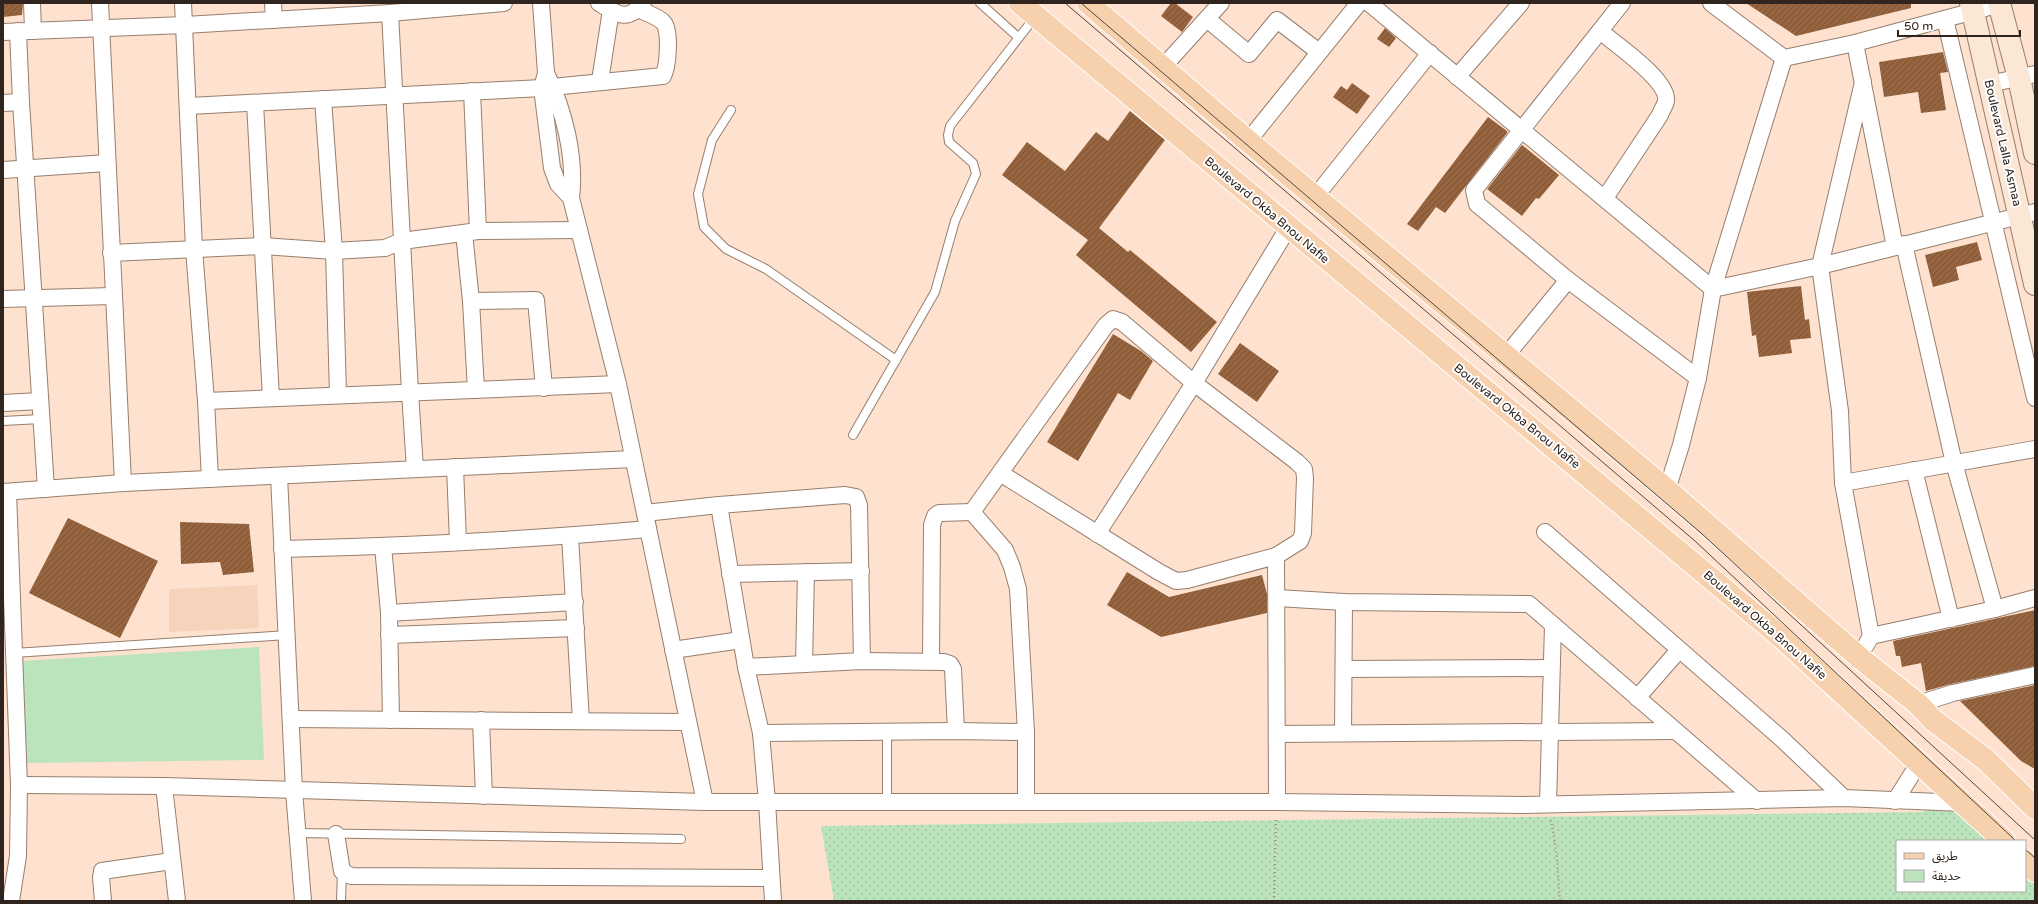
<svg xmlns="http://www.w3.org/2000/svg" width="2038" height="904" viewBox="0 0 2038 904" font-family="'Varela Round','Noto Sans Arabic',sans-serif">
  <defs>
    <pattern id="green-dots" width="8" height="8" patternUnits="userSpaceOnUse"><rect width="8" height="8" fill="#bbe4bd"/><path d="M2 2h.1M6 6h.1" fill="none" stroke="#a1c3a2" stroke-width="1.8" stroke-linecap="round"/></pattern>
    <pattern id="building-hatch" width="6" height="6" patternUnits="userSpaceOnUse"><rect width="6" height="6" fill="#96643e"/><path d="M-1 1l2-2M0 6l6-6M5 7l2-2" fill="none" stroke="#7b5233"/></pattern>
  </defs>
  <rect width="100%" height="100%" fill="#fee2cf"/>
  <!-- built -->
  <path fill="#f6d4bc" d="M257 585 259 628 169 632V589Z"/>
  <!-- green -->
  <path fill="url(#green-dots)" d="M1951 797 1996 841H1897V891H2025V869L2035 879V901H834L821 826 1922 812Z"/>
  <!-- pitch -->
  <path fill="#bbe4bd" d="M259 647 264 760 27 763 21 661Z"/>
  <!-- building -->
  <g fill="url(#building-hatch)">
    <path d="M3 3H23L22 15 3 17Z"/>
    <path d="M1171 3H1175L1193 17 1182 32 1161 16Z"/>
    <path d="M1746 3H1911V8L1796 36Z"/>
    <path d="M1385 28 1396 38 1389 47 1377 39Z"/>
    <path d="M1943 52 1948 72 1940 73 1946 110 1921 113 1918 92 1884 97 1879 62Z"/>
    <path d="M1352 83 1370 96 1357 114 1333 97 1341 86 1347 90Z"/>
    <path d="M1130 111 1165 140 1099 228 1128 252 1130 250 1217 322 1191 352 1076 255 1088 240 1002 175 1027 142 1065 171 1096 132 1108 141Z"/>
    <path d="M1488 117 1507 131V133L1445 213 1436 207 1418 231 1407 224Z"/>
    <path d="M1522 145 1559 175 1539 199 1536 198 1522 216 1487 189Z"/>
    <path d="M1977 242 1982 260 1956 267 1959 280 1933 287 1925 255Z"/>
    <path d="M1801 286 1805 320 1809 319 1811 338 1790 340 1792 353 1759 357 1756 335 1752 336 1747 292Z"/>
    <path d="M1113 334 1141 351 1153 361 1130 400 1118 393 1078 461 1047 442Z"/>
    <path d="M1240 343 1279 371 1257 402 1218 374Z"/>
    <path d="M68 518 158 561 120 638 29 593Z"/>
    <path d="M180 522 249 524 254 572 223 575 220 562 181 564Z"/>
    <path d="M1127 572 1169 597 1262 575 1267 594V613L1161 637 1107 605Z"/>
    <path d="M2035 610V666L1951 684 1926 691 1921 663 1902 667 1900 656H1896L1893 641Z"/>
    <path d="M2035 685V769L2021 761 1960 701Z"/>
  </g>
  <g fill="none" stroke-linecap="round" stroke-linejoin="round">
    <!-- lane casing -->
    <g stroke="#977e6d" stroke-width="10">
      <g id="lane">
        <path d="M980 3 1018 37"/>
        <path d="M731 110 712 140 698 194 704 227 726 249 766 269 896 360"/>
        <path d="M3 421 41 419"/>
        <path d="M853 435 935 292 955 221 976 174 973 163 949 142 948 135 950 126 1035 17"/>
        <path d="M14 653 287 635"/>
        <path d="M887 732V802"/>
        <path d="M297 833 681 839"/>
        <path d="M341 901 342 871"/>
      </g>
    </g>
    <!-- street casing -->
    <g stroke="#977e6d" stroke-width="18">
      <g id="street">
        <path d="M32 3 33 31"/>
        <path d="M100 3 123 483"/>
        <path d="M183 3 194 249 206 401 210 479"/>
        <path d="M273 3 274 20"/>
        <path d="M541 3 546 73 542 88 552 168 558 184 571 198"/>
        <path d="M599 3C617 14 627 23 643 3"/>
        <path d="M1369 3 1713 289 1820 266 2035 212"/>
        <path d="M1622 3 1474 190 1477 204 1568 280 1698 378"/>
        <path d="M1711 3 1784 58 1855 43 2000 4"/>
        <path d="M390 13 410 392 415 469"/>
        <path d="M1207 19 1249 54 1277 20 1319 52"/>
        <path d="M1945 19 2035 398"/>
        <path d="M18 31 21 102 46 489"/>
        <path d="M1600 31C1615 44 1669 80 1666 101 1665 106 1661 111 1660 115L1605 198"/>
        <path d="M3 32 185 25 390 13 504 3"/>
        <path d="M1855 43 1895 247"/>
        <path d="M1163 67 1221 3"/>
        <path d="M546 73C564 110 576 157 571 198L618 384 705 802"/>
        <path d="M1457 77 1521 3"/>
        <path d="M600 81 611 10"/>
        <path d="M1863 82 1820 266 1840 411 1843 483 1871 636"/>
        <path d="M1989 84 2035 74"/>
        <path d="M472 91 478 231"/>
        <path d="M323 99 334 251 338 395"/>
        <path d="M3 103 21 102"/>
        <path d="M255 103 271 398"/>
        <path d="M189 106 542 88 663 76C668 67 671 29 663 22 657 16 646 13 638 9"/>
        <path d="M1248 141 1359 3"/>
        <path d="M3 170 107 163"/>
        <path d="M1315 197 1430 53"/>
        <path d="M464 233 471 301 476 390"/>
        <path d="M1904 244 1954 463 1995 609"/>
        <path d="M111 253 263 246 334 251 385 248 402 241 478 231 579 230"/>
        <path d="M3 299 113 296"/>
        <path d="M471 301 536 300 544 388"/>
        <path d="M1505 357 1568 280"/>
        <path d="M206 401 618 384"/>
        <path d="M3 403 40 401"/>
        <path d="M455 467 458 542"/>
        <path d="M1914 470 1951 619"/>
        <path d="M279 476 294 791 303 901"/>
        <path d="M1843 483 2035 449"/>
        <path d="M1667 490 1681 445 1698 378 1713 289 1784 58"/>
        <path d="M3 492 123 483 633 459"/>
        <path d="M8 492 19 785 18 856 11 901"/>
        <path d="M719 505 746 667 761 733 767 802 773 901"/>
        <path d="M972 512 1106 325 1113 319 1122 322 1194 383 1297 462 1304 469 1305 478 1303 533 1300 541 1276 556 1187 580 1176 581 1159 572 1000 473"/>
        <path d="M972 512 1005 550 1012 567 1018 589 1026 732V802"/>
        <path d="M645 513 719 505 845 495 856 497 859 505 862 661"/>
        <path d="M1545 532 1783 740 1844 798"/>
        <path d="M1097 534 1194 383 1288 228"/>
        <path d="M570 536 581 721"/>
        <path d="M383 546 389 613 391 720"/>
        <path d="M282 549C404 546 526 540 648 529"/>
        <path d="M1276 556 1277 802"/>
        <path d="M730 574 861 571"/>
        <path d="M1277 598 1344 602 1529 604 1757 801"/>
        <path d="M389 613 575 602"/>
        <path d="M389 635 576 628"/>
        <path d="M1866 645 1871 636 1995 609 2035 598"/>
        <path d="M673 650 741 640"/>
        <path d="M931 661 932 525 935 516 939 513 972 512"/>
        <path d="M804 664 806 572"/>
        <path d="M746 667 862 661 944 662 950 664 953 669 956 731"/>
        <path d="M1345 669 1550 668"/>
        <path d="M1637 698 1679 650"/>
        <path d="M1918 704 1953 693 2035 675"/>
        <path d="M291 719 688 722"/>
        <path d="M481 720 484 796"/>
        <path d="M761 733 956 731 1026 732"/>
        <path d="M1343 733 1344 602"/>
        <path d="M1277 734 1675 731"/>
        <path d="M19 785 164 786 705 802H1277L1524 805 1844 798 1963 803"/>
        <path d="M164 786 177 901"/>
        <path d="M1895 801 1919 763"/>
        <path d="M1548 804 1553 625"/>
        <path d="M336 834 342 871 351 876 771 878"/>
        <path d="M103 901 101 877 102 871 172 861"/>
      </g>
    </g>
    <!-- secondary casing -->
    <g stroke="#977e6d" stroke-width="24">
      <g id="secondary">
        <path d="M1971 3 2035 284"/>
        <path d="M1999 3 2019 78 2035 153"/>
      </g>
    </g>
    <!-- primary casing -->
    <g stroke="#fff" stroke-width="24">
      <g id="primary">
        <path d="M1020 3 1780 636 2004 841"/>
        <path d="M1088 3 1248 141 1667 490 1860 658 1918 704 1933 720 1986 760 2035 808"/>
        <path d="M2025 861 2035 871"/>
      </g>
    </g>
    <!-- path -->
    <g stroke="#a28e80" stroke-width="2.5" stroke-dasharray="1 3" stroke-linecap="butt">
      <path d="M1551 820 1556 849 1560 901"/>
      <path d="M1274 901 1276 818"/>
    </g>
    <!-- lane -->
    <use href="#lane" stroke="#fff" stroke-width="8"/>
    <!-- street -->
    <use href="#street" stroke="#fff" stroke-width="16"/>
    <!-- secondary -->
    <use href="#secondary" stroke="#fbe7d6" stroke-width="22"/>
    <!-- primary -->
    <use href="#primary" stroke="#f7d0ae" stroke-width="22"/>
    <!-- tram -->
    <g stroke="#53463d" stroke-width="1">
      <path d="M1065 3 1695 541 2016 841"/>
      <path d="M1081 3 1701 533 2035 840"/>
      <path d="M2025 849 2035 858"/>
    </g>
  </g>
  <g text-anchor="middle" stroke-width="4" stroke-linejoin="round" paint-order="stroke">
    <!-- street labels -->
    <g font-size="12" fill="#2f251e" stroke="#fff">
      <text transform="translate(2003 143) rotate(77)" y="4">Boulevard Lalla Asmaa</text>
      <text transform="translate(1267 210) rotate(40)" y="4">Boulevard Okba Bnou Nafie</text>
      <text transform="translate(1517 416) rotate(39)" y="4">Boulevard Okba Bnou Nafie</text>
      <text transform="translate(1765 625) rotate(41)" y="4">Boulevard Okba Bnou Nafie</text>
    </g>
  </g>
  <!-- border -->
  <rect width="2038" height="904" fill="none" stroke="#2f251e" stroke-width="8"/>
  <!-- legend -->
  <rect x="1896" y="840" width="130" height="52" fill="#ffffff" stroke="#aca8a5"/>
  <rect x="1904" y="853" width="20" height="6" fill="#f7d0ae" stroke="#aca8a5"/>
  <text x="1932" y="860" font-size="12" fill="#2f251e">طريق</text>
  <rect x="1904" y="870" width="20" height="12" fill="#bbe4bd" stroke="#aca8a5"/>
  <text x="1932" y="880" font-size="12" fill="#2f251e">حديقة</text>
  <!-- scale -->
  <path d="M1898 30v6h122v-6" fill="none" stroke="#2f251e" stroke-width="2"/>
  <text x="1904" y="30" font-size="12" fill="#2f251e" stroke="#ffffff" stroke-width="3" paint-order="stroke">50 m</text>
</svg>
